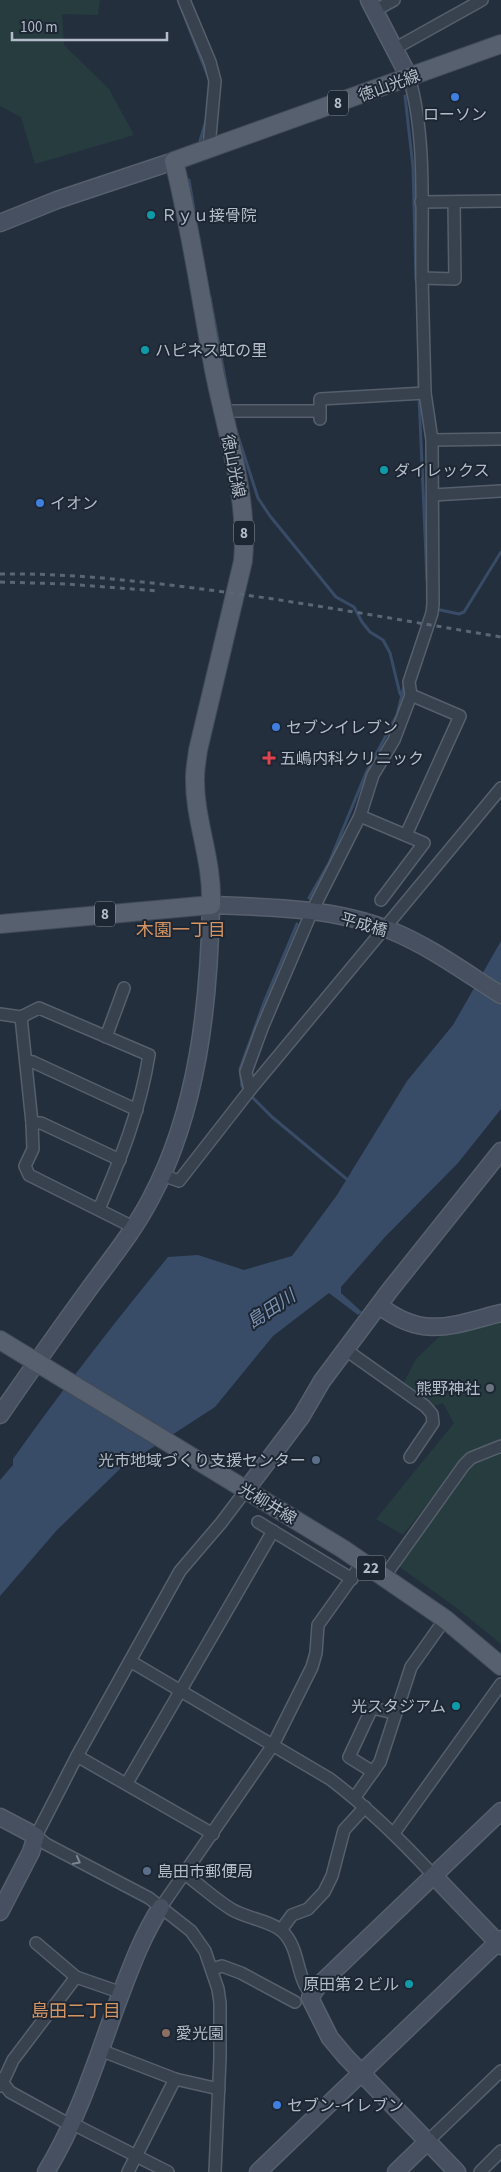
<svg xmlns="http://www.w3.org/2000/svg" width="501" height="2172" viewBox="0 0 501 2172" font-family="'Source Sans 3','Noto Sans JP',sans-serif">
  <rect width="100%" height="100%" fill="#242f3e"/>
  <!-- green -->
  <g fill="#263c3f">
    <path d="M0 0H100L98 15 62 14 64 45 109 89 134 135 35 164 21 117 0 106Z"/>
    <path d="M501 1321V1644L458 1609 397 1565 473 1459 465 1456 403 1535 376 1519 454 1423 443 1403 431 1407 403 1384 416 1359 440 1336Z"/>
  </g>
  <!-- water -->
  <path fill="#394c67" d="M501 941V1109L458 1163 384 1238 341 1287V1293L362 1312 358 1315 329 1293 273 1336 215 1407 121 1468 57 1530 0 1596V1480L13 1465V1459C62 1390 114 1323 168 1257L198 1255 244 1270 292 1256 337 1195 407 1081 453 1025Z"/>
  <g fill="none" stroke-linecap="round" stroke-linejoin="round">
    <!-- stream -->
    <g stroke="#394c67" stroke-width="3">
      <path d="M178 0 209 79"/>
      <path d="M405 96 413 167 416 280"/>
      <path d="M200 141 207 117"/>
      <path d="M189 180 194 210"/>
      <path d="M210 297 228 394"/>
      <path d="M419 369V390"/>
      <path d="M419 396 427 580"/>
      <path d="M235 427 258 498 270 516 336 597 354 607 362 622 370 632 383 640 390 653 400 694"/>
      <path d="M436 609 459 614 464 612 501 552"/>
      <path d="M309 898 329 863 366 773 397 715 405 682"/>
      <path d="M245 1090 242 1086 240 1069 265 1000 297 924"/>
      <path d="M250 1095 272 1117 349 1181"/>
    </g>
    <!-- street casing -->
    <g stroke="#565f6c" stroke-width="14">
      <g id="street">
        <path d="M184 0 210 62 215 81 209 147"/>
        <path d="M374 11 394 0"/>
        <path d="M394 49 482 0"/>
        <path d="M409 77C427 138 421 215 422 278L455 279 454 203"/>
        <path d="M421 202 501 201"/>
        <path d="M223 412 234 411H320"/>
        <path d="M320 419V399L425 393"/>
        <path d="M432 440 501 439"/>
        <path d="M433 495 501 491"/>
        <path d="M411 695 409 682 432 613 433 604 432 440 425 393 422 278"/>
        <path d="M360 816 424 843 381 900"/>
        <path d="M0 1014 21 1017 39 1008 149 1055C140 1111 121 1158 99 1209"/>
        <path d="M21 1017 32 1123 33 1149 25 1166 29 1175 135 1228"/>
        <path d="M106 1037 124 988"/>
        <path d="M26 1061 33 1062 137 1110"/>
        <path d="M250 1090 246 1072 262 1028 312 911 360 816 373 775 394 740 411 695 460 716 406 835"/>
        <path d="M32 1123H41L120 1160"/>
        <path d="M162 1175 179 1181 250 1090 501 788"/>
        <path d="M346 1350 425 1406 432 1414 433 1423 410 1457"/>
        <path d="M258 1522 352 1579"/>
        <path d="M384 1577 464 1465 471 1458 501 1446"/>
        <path d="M130 1661 330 1779C368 1808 401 1840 434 1876"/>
        <path d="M77 1756 213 1834"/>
        <path d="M373 1772 349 1757 372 1708 394 1713"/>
        <path d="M127 1783 273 1531"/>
        <path d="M355 1797 380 1762 411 1667 445 1619"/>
        <path d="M394 1833 501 1684"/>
        <path d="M185 1874C200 1885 215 1899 231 1909 245 1918 272 1921 283 1932 300 1949 296 1977 311 1994"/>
        <path d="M161 1907 273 1745 312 1667 316 1653 318 1625 363 1562"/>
        <path d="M281 1930 292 1915 308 1909 324 1892 332 1876 344 1830 365 1807"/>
        <path d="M36 1943 76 1977 122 1993"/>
        <path d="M212 1969 222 1966 241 1973 295 2002"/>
        <path d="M100 2050 175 2079 219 2089"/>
        <path d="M0 2079 10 2092 63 2121 79 2127 168 2172"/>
        <path d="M1 2086 13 2060 76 1977"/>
        <path d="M428 2141 501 2071"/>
        <path d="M128 2172 175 2079"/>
        <path d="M215 2172 220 2058V2003L218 1989 205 1951 191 1931 149 1898 46 1844 36 1836 77 1756 180 1571 221 1523 246 1490"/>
        <path d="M480 2172 501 2151"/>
      </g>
    </g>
    <!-- secondary casing -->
    <g stroke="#565f6c" stroke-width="19">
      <g id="secondary">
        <path d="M369 0 409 77"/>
        <path d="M0 223 57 200 174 161"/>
        <path d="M380 1306C424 1340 453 1325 501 1313"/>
        <path d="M0 1415C29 1373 59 1330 89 1289 111 1259 134 1231 151 1198 198 1110 209 1003 211 905 271 907 336 908 392 931 431 947 466 973 501 995"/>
        <path d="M246 1490 301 1417 322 1381 390 1290 501 1151"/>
        <path d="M0 1817 36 1836 31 1852 0 1912"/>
        <path d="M434 1876 501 1946"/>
        <path d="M46 2172C78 2120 96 2061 117 2004 130 1970 141 1938 161 1907"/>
        <path d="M258 2172 501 1939"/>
        <path d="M396 2172 428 2141"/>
        <path d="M457 2172 346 2057 330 2038 310 1998 318 1986 501 1811"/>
      </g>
    </g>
    <!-- primary casing -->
    <g stroke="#414a57" stroke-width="20">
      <g id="primary">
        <path d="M0 924 211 905C213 859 194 820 195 777 195 769 197 759 198 750L243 561C249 499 226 431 214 370 201 300 191 230 174 161L501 44"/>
        <path d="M0 1340 343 1549 445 1619 501 1666"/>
      </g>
    </g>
    <!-- street -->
    <use href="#street" stroke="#38414e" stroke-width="11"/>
    <!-- secondary -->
    <use href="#secondary" stroke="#465061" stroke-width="16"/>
    <!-- primary -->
    <use href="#primary" stroke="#56606e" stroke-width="18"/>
    <!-- rail -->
    <g stroke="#5a6575" stroke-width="3" stroke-dasharray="5 5" stroke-linecap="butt">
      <path d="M0 574C59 573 119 579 178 586 286 599 394 619 501 637"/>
      <path d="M0 582 66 584 158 591"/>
    </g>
  </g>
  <!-- one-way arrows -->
  <defs><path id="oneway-chevron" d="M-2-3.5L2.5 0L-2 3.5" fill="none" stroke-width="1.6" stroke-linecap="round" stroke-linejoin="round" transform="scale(1.25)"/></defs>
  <use stroke="#7c8592" href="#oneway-chevron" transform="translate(77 1861) rotate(28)"/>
  <!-- markers -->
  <g fill="#3f7fe0" stroke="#1d2633" stroke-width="2">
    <circle cx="455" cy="97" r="5"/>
    <circle cx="40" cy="503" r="5"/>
    <circle cx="276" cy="727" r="5"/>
    <circle cx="277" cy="2105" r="5"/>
  </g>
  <g fill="#0f9aa8" stroke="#1d2633" stroke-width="2">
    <circle cx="151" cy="215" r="5"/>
    <circle cx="145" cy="350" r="5"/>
    <circle cx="384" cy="470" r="5"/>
    <circle cx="456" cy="1706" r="5"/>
    <circle cx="409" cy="1984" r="5"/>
  </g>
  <path fill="#e0444e" stroke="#1d2633" stroke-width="2" d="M266.5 750.5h5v5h5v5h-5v5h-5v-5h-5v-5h5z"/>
  <circle fill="#6b7280" stroke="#1d2633" stroke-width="2" cx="490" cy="1388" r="5"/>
  <g fill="#5c6f8a" stroke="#1d2633" stroke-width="2">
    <circle cx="316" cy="1460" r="5"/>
    <circle cx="147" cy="1871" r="5"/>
  </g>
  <circle fill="#8d6e63" stroke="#1d2633" stroke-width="2" cx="166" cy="2033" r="5"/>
  <g text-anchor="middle" stroke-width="4" stroke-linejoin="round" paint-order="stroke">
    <!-- shield labels -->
    <g fill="#1d2633" stroke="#878f9c" stroke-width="1">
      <rect x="328" y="90.5" width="20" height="25" rx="4"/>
      <rect x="234" y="520.5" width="20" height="25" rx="4"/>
      <rect x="95" y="901.5" width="20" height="25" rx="4"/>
      <rect x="357" y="1555.5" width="28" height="25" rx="4"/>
    </g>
    <g font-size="15" font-weight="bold" fill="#b4bcc9">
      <text x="338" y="108">8</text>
      <text x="244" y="538">8</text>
      <text x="105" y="919">8</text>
      <text x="371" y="1573">22</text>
    </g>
    <!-- street labels -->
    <g font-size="16" fill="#b4bcc9" stroke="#1d2633">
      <text transform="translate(389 85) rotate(-20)" y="6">徳山光線</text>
      <text transform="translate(234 466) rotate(79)" y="6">徳山光線</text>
      <text transform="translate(364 924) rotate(16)" y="6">平成橋</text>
      <text transform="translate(268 1503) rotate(31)" y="6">光柳井線</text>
    </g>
    <!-- poi labels -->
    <g font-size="16" fill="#b4bcc9" stroke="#1d2633" text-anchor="start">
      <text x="455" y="120" text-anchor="middle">ローソン</text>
      <text x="161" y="221">Ｒｙｕ接骨院</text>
      <text x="155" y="356">ハピネス虹の里</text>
      <text x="394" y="476">ダイレックス</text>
      <text x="50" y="509">イオン</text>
      <text x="286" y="733">セブンイレブン</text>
      <text x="280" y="764">五嶋内科クリニック</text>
      <text x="480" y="1394" text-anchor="end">熊野神社</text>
      <text x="306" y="1466" text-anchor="end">光市地域づくり支援センター</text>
      <text x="446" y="1712" text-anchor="end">光スタジアム</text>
      <text x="157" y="1877">島田市郵便局</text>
      <text x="399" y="1990" text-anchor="end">原田第２ビル</text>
      <text x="176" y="2039">愛光園</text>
      <text x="287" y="2111">セブン-イレブン</text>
    </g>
    <!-- neighbourhood labels -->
    <g font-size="18" fill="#d59563" stroke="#1d2633">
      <text x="181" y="936">木園一丁目</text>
      <text x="76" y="2017">島田二丁目</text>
    </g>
    <!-- water labels -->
    <g font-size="18" font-style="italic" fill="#7c92b1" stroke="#1d2633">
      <text transform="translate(271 1309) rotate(-34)" y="6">島田川</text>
    </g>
  </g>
  <!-- scale -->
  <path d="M12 32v8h155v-8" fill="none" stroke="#b4bcc9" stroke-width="2.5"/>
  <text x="20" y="32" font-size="15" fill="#b4bcc9" stroke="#1d2633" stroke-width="4" paint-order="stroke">100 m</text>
</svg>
